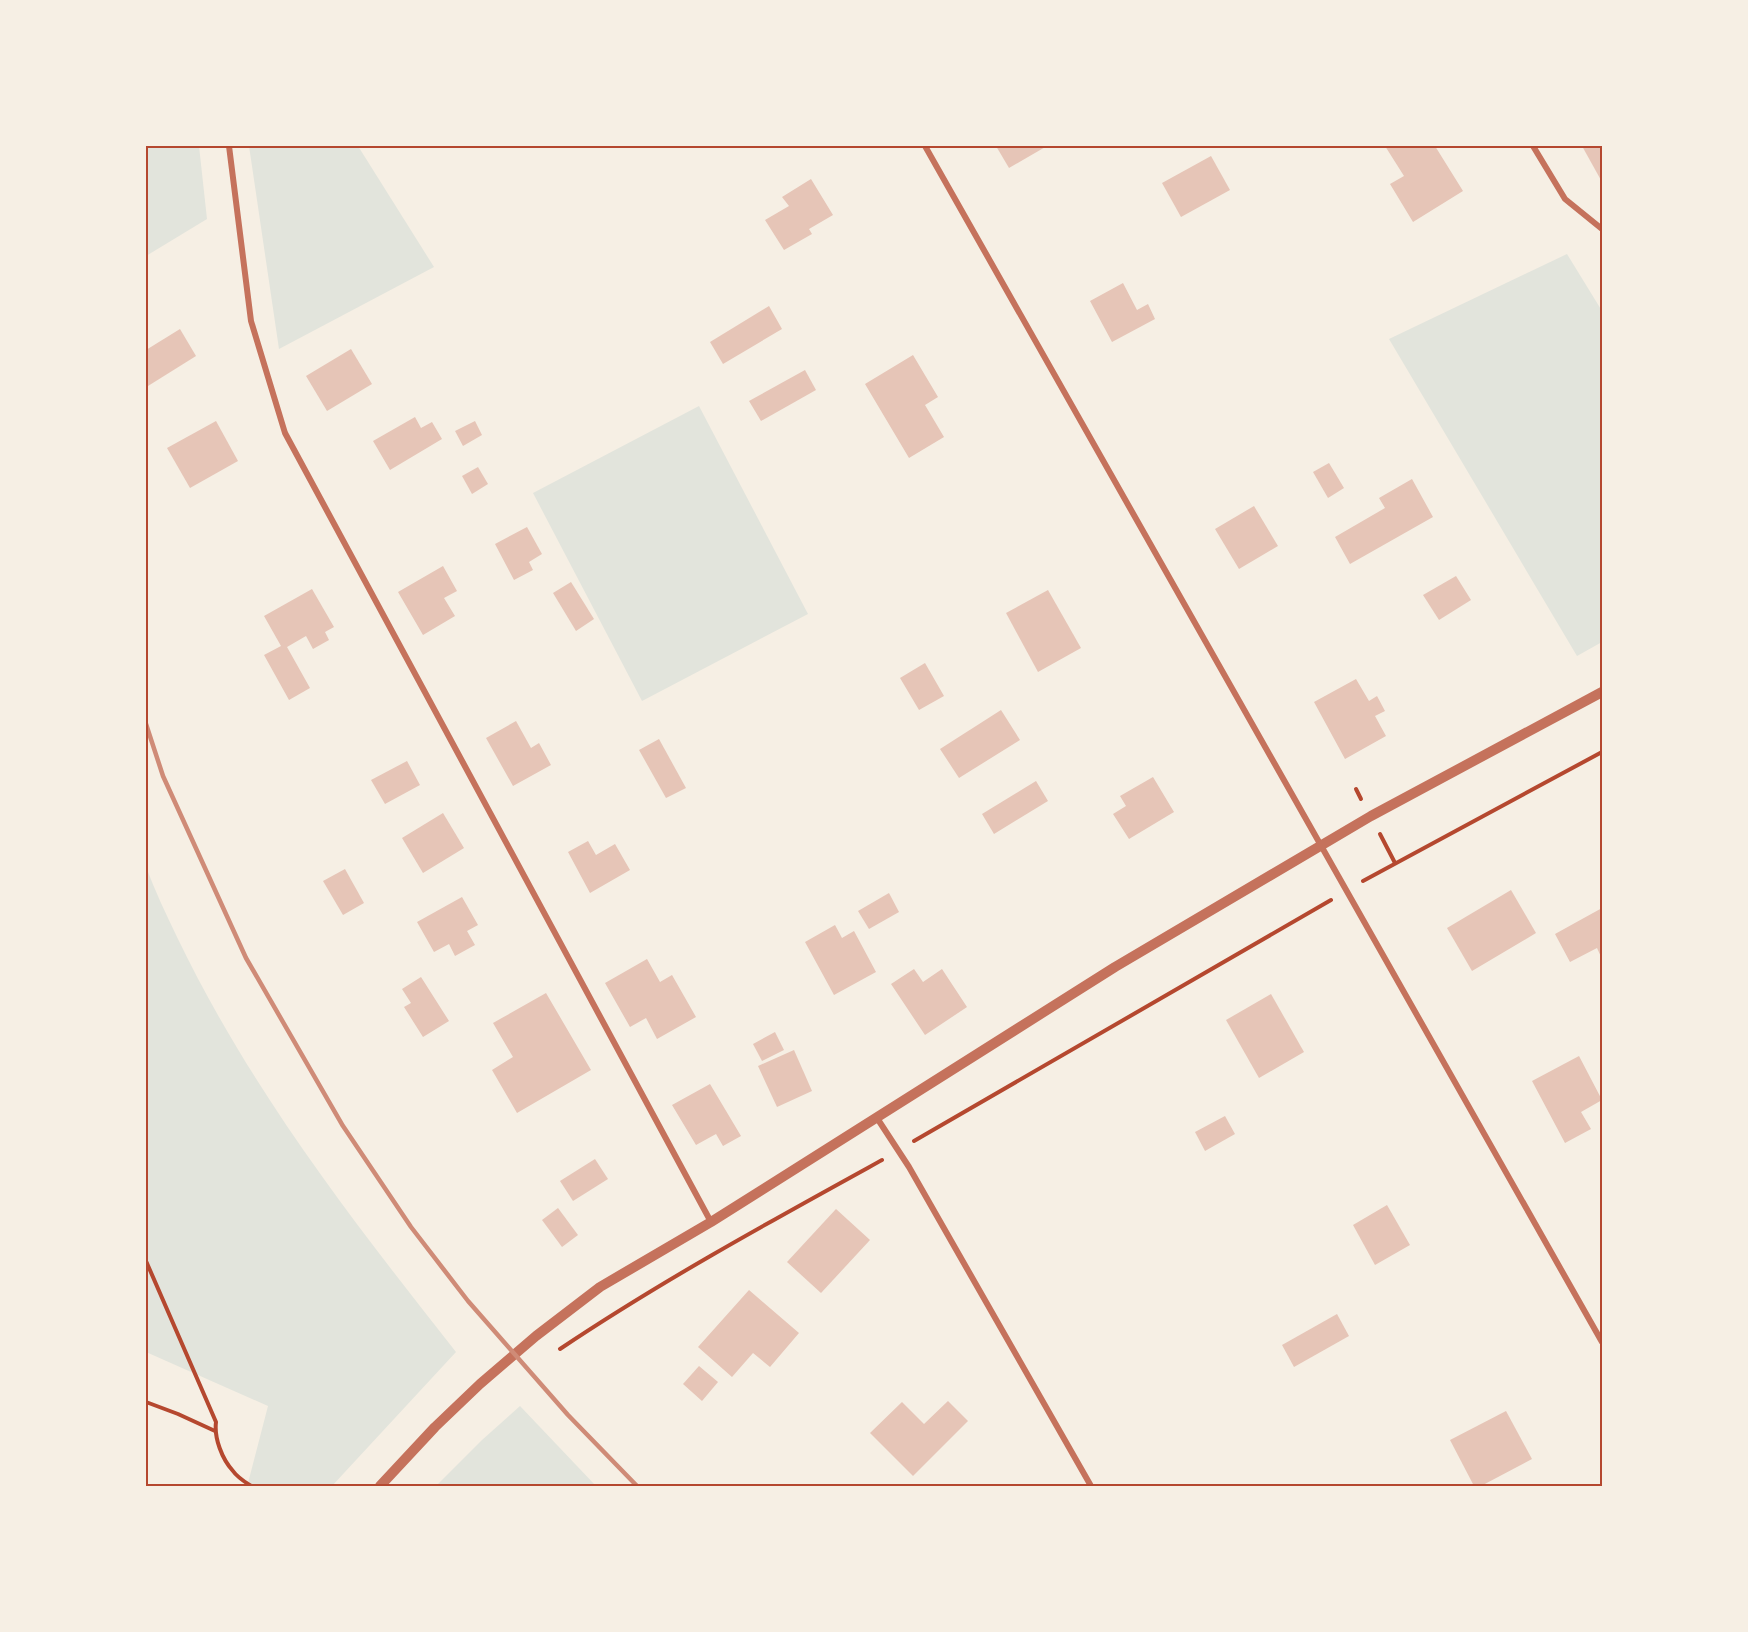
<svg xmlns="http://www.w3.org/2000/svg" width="1748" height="1632" viewBox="0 0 1748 1632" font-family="Jost,sans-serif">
  <rect width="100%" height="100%" fill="#f6efe4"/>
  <!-- green -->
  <g fill="#e2e4dc">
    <path d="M146 146H199L207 219 146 256Z"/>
    <path d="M249 146H358L434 267 279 349Z"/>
    <path d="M1567 254 1602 311V642L1577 656 1389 339Z"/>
    <path d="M699 406 808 614 642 701 533 493Z"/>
    <path d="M146 867C155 891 166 914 177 937 250 1089 352 1220 456 1352L332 1486H257L248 1483 268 1406 146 1352Z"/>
    <path d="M520 1406 596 1486H436L482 1440Z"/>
  </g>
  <!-- building -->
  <g fill="#e6c5b7">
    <path d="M996 146H1047L1009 168Z"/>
    <path d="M1385 146H1435L1463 191 1413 222 1390 184 1404 176Z"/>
    <path d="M1582 146H1602V182Z"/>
    <path d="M1211 156 1230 190 1181 217 1162 183Z"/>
    <path d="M811 179 833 215 809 229 812 234 784 250 765 220 789 206 782 197Z"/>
    <path d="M1123 283 1137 310 1148 304 1155 319 1112 342 1090 301Z"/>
    <path d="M769 306 782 329 723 364 710 342Z"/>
    <path d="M180 329 196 356 148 386 146 382V350Z"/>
    <path d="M351 349 372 384 327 411 306 376Z"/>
    <path d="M913 355 938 397 925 405 944 437 909 458 865 384Z"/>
    <path d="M805 370 816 390 761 421 749 401Z"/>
    <path d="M415 417 421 428 432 422 442 439 390 470 373 441Z"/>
    <path d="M216 421 238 461 190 488 167 448Z"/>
    <path d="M475 421 482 435 463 446 455 431Z"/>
    <path d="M1329 463 1344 488 1328 498 1313 472Z"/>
    <path d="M478 467 488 484 472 494 462 476Z"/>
    <path d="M1412 479 1433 517 1350 564 1335 537 1385 508 1379 498Z"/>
    <path d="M1254 506 1278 546 1239 569 1215 529Z"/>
    <path d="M527 527 542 554 529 562 533 570 514 580 495 544Z"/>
    <path d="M443 566 457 591 444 598 455 616 423 635 398 592Z"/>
    <path d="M1456 576 1471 600 1439 620 1423 595Z"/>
    <path d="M571 582 594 619 576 631 553 593Z"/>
    <path d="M312 589 334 627 325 632 329 640 313 649 306 636 287 647 310 688 289 700 264 655 281 646 264 616Z"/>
    <path d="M1048 590 1081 648 1038 672 1006 613Z"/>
    <path d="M925 663 944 696 919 710 900 678Z"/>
    <path d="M1356 679 1369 701 1377 696 1385 711 1375 716 1386 736 1345 759 1314 702Z"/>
    <path d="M1001 710 1020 740 959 778 940 749Z"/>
    <path d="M516 721 531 748 539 743 551 765 513 786 486 738Z"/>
    <path d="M659 739 686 788 666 798 639 750Z"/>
    <path d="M407 761 420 785 385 804 371 780Z"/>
    <path d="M1153 777 1174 812 1129 839 1113 814 1126 806 1120 796Z"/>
    <path d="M1036 781 1048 801 994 834 982 814Z"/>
    <path d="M443 813 464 848 423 873 402 838Z"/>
    <path d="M588 841 596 855 615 844 630 870 590 893 568 852Z"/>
    <path d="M345 869 364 903 343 915 323 881Z"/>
    <path d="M1511 890 1536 933 1472 971 1447 928Z"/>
    <path d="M889 893 899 912 869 929 858 911Z"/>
    <path d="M462 897 478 925 467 931 475 945 455 956 449 944 434 952 417 922Z"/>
    <path d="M1602 908V959L1597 948 1570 962 1555 934Z"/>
    <path d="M835 925 842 938 854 931 876 972 834 995 805 942Z"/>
    <path d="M647 959 660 982 672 975 696 1017 657 1039 646 1018 630 1027 605 983Z"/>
    <path d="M914 969 923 982 942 969 967 1007 925 1035 891 984Z"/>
    <path d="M421 977 449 1021 423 1037 404 1007 411 1003 402 989Z"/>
    <path d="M546 993 591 1070 517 1113 492 1070 513 1057 493 1023Z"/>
    <path d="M1271 994 1304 1052 1259 1078 1226 1020Z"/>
    <path d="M775 1032 784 1050 762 1061 753 1044Z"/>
    <path d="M794 1050 812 1091 777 1107 758 1066Z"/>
    <path d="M1579 1056 1602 1100 1581 1112 1591 1129 1565 1143 1532 1081Z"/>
    <path d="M710 1084 741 1136 723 1146 716 1134 696 1145 672 1105Z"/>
    <path d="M1225 1116 1235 1134 1205 1151 1195 1132Z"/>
    <path d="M595 1159 608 1179 573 1201 560 1181Z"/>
    <path d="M1387 1205 1410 1245 1375 1265 1353 1225Z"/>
    <path d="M558 1208 578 1235 562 1247 542 1220Z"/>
    <path d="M836 1209 870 1240 821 1293 787 1262Z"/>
    <path d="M749 1290 799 1333 770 1367 753 1353 732 1377 698 1347Z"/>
    <path d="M1337 1314 1349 1336 1294 1367 1282 1345Z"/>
    <path d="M699 1366 718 1382 702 1401 683 1384Z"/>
    <path d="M948 1401 968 1421 913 1476 870 1433 902 1402 924 1424Z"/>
    <path d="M1506 1411 1532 1459 1481 1486H1474L1450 1440Z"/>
  </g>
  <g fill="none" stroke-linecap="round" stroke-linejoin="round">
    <!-- path -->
    <g stroke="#b5482f" stroke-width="4">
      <path d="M1356 789 1361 799"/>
      <path d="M1380 834 1395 863"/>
      <path d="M1363 881 1602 752"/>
      <path d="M914 1141 1331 900"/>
      <path d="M146 1261 216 1422C214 1438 222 1459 233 1471 237 1477 245 1482 251 1486"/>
      <path d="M560 1349C663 1280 773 1220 882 1160"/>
      <path d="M146 1402 178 1414 215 1431"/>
    </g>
    <!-- minor -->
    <g stroke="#c5725c" stroke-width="6">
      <path d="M229 146 251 321 285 433 711 1222"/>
      <path d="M925 146 1602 1342"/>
      <path d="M1533 146 1565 199 1602 229"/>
      <path d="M877 1118 909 1167 1091 1486"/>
    </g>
    <!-- tertiary -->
    <path stroke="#c5725c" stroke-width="10" d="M380 1486 435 1427 480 1384 536 1336 600 1287 711 1222 1115 967 1371 816 1602 692"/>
    <!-- rail -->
    <path stroke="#cf8b77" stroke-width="4.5" d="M146 724 163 776 246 958 343 1126 411 1227 468 1301 568 1415 637 1486"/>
  </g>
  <!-- border -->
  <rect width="1748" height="1632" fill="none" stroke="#f6efe4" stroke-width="294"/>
  <rect x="147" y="147" width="1454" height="1338" fill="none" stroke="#b5482f" stroke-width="2"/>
</svg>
